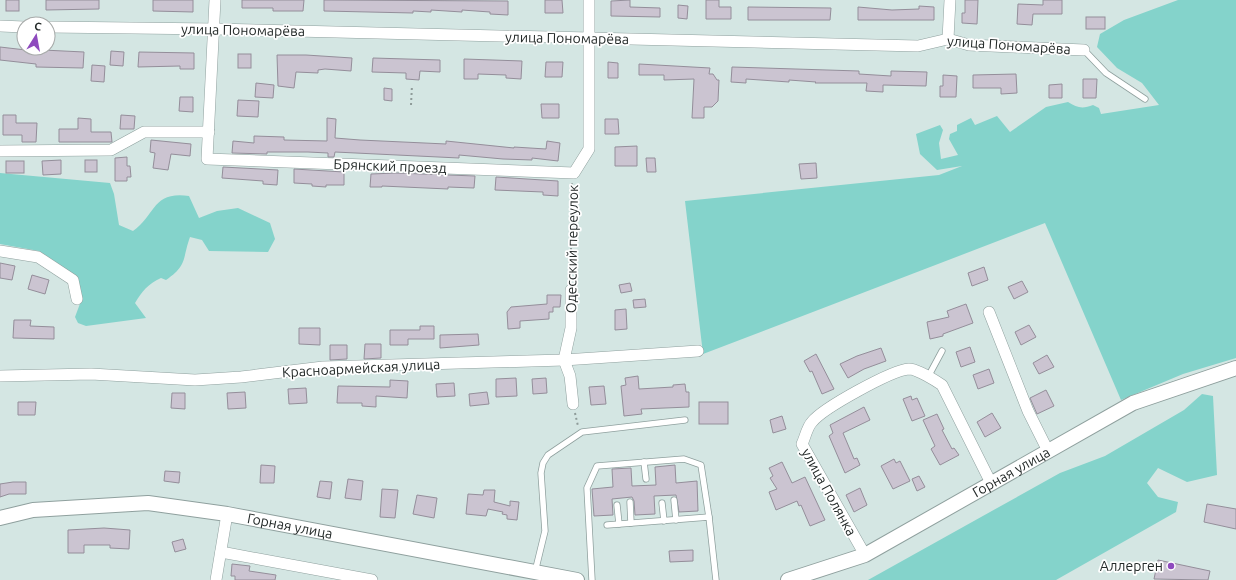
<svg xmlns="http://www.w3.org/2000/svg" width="1236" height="580" viewBox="0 0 1236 580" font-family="Ubuntu,sans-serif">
  <rect width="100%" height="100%" fill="#d4e6e3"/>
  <!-- green -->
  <g fill="#84d3cb">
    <path d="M1178 0H1236V358L1183 374 1121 400 1045 223 703 354 685 201 939 175 962 166 937 170 920 154 916 134 940 125 943 130 939 143 941 159 958 155 949 139 950 134 957 131V125L971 118 975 125 997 116 1010 132 1046 107 1068 102C1077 108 1083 109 1093 105L1099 108 1101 114 1159 105 1142 83 1117 68 1097 47 1100 34 1124 20Z"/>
    <path d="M0 173 110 183 114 194 119 225 133 231C156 215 152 191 189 196L199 218 217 211 238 208 270 223 275 239 268 252 209 251 202 240 190 237C182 259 188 265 166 280L161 278C148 284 142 291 135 303L146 318 86 326 78 323 75 317 81 301 76 277 39 251 0 244Z"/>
    <path d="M1202 394 1213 396 1217 475 1187 482 1158 468 1147 483 1158 497 1178 502 1176 512 1056 580H868L1060 473 1105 456 1184 410Z"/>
  </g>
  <!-- building -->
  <g fill="#cbc4d1" stroke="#948e9a">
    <rect x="6" y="0" width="13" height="11"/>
    <path d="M46 0H99V9L46 10Z"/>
    <path d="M153 0H193V12L153 11Z"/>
    <path d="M242 0H304L303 11H273V8H242Z"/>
    <path d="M324 0 508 1V15L490 14V12L462 10V12L431 10V12L413 11V13L324 11Z"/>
    <path d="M545 0H562L563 13H545Z"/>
    <path d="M630 0V7L660 8V17L611 16V1Z"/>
    <path d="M706 0H719V7H731V19H706Z"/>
    <path d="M965 0H978L977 24 962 23V13H965Z"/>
    <path d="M1043 0H1062V14H1033L1032 25 1017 24 1018 4 1043 5Z"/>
    <path d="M678 5 688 6 687 19 678 18Z"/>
    <path d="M919 6 934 7V20H858V7L892 10 919 9Z"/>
    <path d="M748 7 831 8 830 20H748Z"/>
    <rect x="1086" y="17" width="19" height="12"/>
    <path d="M0 47 43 52V50L84 52 83 68 36 67V64L0 60Z"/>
    <path d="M111 51 124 52 123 66 110 65Z"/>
    <path d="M139 52 194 53V69H180V66L138 67Z"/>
    <rect x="238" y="54" width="13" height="14"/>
    <path d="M277 55H306L352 58 351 71 325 69 318 70V73L296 72 294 88 278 86Z"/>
    <path d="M373 58 440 60V72L420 71 419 80 406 79V73L372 72Z"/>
    <path d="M464 59 522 61 521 79 506 78V75L478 74V79H464Z"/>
    <path d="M546 62H563L562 77H545Z"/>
    <path d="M608 62 618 63V78H608Z"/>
    <path d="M639 64 710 68 709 74H713L717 80H719L718 101 712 107H704V118H692L694 79 664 80V75H639Z"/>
    <path d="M92 65 105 66 104 82 91 81Z"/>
    <path d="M732 67 859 71V74L891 76V71L927 72 926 86 883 85V92L866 91 867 83H815L816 82 789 80V82L746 79V83L731 82Z"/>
    <path d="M1016 74 1017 93 1001 94V88H973V75Z"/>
    <path d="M943 75 957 76 956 97H940V86H943Z"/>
    <path d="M1083 79H1097L1096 98H1083Z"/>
    <path d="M256 83 274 85 273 98 255 97Z"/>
    <path d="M1062 84V98H1049V85Z"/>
    <path d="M384 88 392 89V101L384 100Z"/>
    <path d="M180 97H193V112L179 111Z"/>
    <path d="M238 100 259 101 258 117 237 116Z"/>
    <path d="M541 104H559V118H542Z"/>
    <path d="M3 115H16V123H37L36 142H22V135H3Z"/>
    <path d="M121 115 135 116 134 129H120Z"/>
    <path d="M78 118 91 119V132H111L112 142H59V129H78Z"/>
    <path d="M327 118 336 119 335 138 360 140 446 144V141L514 148V147L546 149 547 141 560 143 558 161 532 158V160L503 159 459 155V158L335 152 334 157H328V153L308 152H267V154L232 153 233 141 254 143V136L284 137V140L327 141Z"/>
    <path d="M605 119H618L619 134H605Z"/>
    <path d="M151 140 191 144 190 156 171 154 168 170 153 168 155 153 150 152Z"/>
    <path d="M637 146V166H615V147Z"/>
    <path d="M127 157V166H130L131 177H127V181H115V158Z"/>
    <path d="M646 158H655L656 172H647Z"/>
    <path d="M61 160V174L43 175 42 161Z"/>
    <rect x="85" y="160" width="12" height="12"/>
    <rect x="6" y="161" width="18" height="12"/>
    <path d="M816 163 817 178 801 179 799 164Z"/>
    <path d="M223 167 278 170 277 185 263 184V181L222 178Z"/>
    <path d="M294 169 344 172V185H326V187L312 186V184L294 183Z"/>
    <path d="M396 173 475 176 474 188 448 187V189L382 186V187H370L371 174Z"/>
    <path d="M496 177 558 181V196L543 195V192L495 190Z"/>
    <path d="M0 263 15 266 12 280 0 278Z"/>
    <path d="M984 267 988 280 972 286 968 273Z"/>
    <path d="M32 275 49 280 45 294 28 289Z"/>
    <path d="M1022 281 1028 292 1014 299 1008 287Z"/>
    <path d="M630 283 632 291 621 293 619 285Z"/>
    <path d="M547 295H561L560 307H553V312H549V319L520 321V328L508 329 507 312 511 307 547 304Z"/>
    <path d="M645 299 646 307 634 308 633 300Z"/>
    <path d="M966 304 973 323 943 334V336L930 339 927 322 949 317 947 311Z"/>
    <path d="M626 309 627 329 615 330V310Z"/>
    <path d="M14 320H31L30 326 54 327V339L13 338Z"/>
    <path d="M1029 325 1036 337 1021 345 1015 332Z"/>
    <path d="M420 326H434V339H408V345H390V330H420Z"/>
    <path d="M299 328H320V345L299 344Z"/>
    <path d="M478 334 479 345 440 348V335Z"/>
    <path d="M365 344H381V358L364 359Z"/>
    <path d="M330 345H347V359L330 360Z"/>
    <path d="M970 347 975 362 961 367 956 352Z"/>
    <path d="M881 348 886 361 864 369 848 378 840 364 857 356Z"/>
    <path d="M816 354 834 389 822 394 812 371 810 372 804 361Z"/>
    <path d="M1047 355 1054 367 1039 374 1033 363Z"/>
    <path d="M989 369 994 383 978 389 973 375Z"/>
    <path d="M638 376 639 389 673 387V385L685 384 686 392H689V407L641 409 642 414 624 416 621 386 626 385 625 378Z"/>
    <path d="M516 378 517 396 496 397V379Z"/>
    <path d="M546 378 547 393 533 394 532 379Z"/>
    <path d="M390 380 408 381 407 398 376 396V407L362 406V403H337L338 386 390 387Z"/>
    <path d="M454 383 455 396 437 397 436 384Z"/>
    <path d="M604 386 606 404 591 405 589 387Z"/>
    <path d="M306 388 307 403 289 404 288 389Z"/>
    <path d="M1046 390 1054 406 1037 414 1030 398Z"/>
    <path d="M245 392 246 408 228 409 227 393Z"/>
    <path d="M487 392 489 404 470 406 469 394Z"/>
    <path d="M172 393H185V409L171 408Z"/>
    <path d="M911 396 912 400 917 398 925 416 912 421 903 399Z"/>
    <path d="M18 402H36L35 415H18Z"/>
    <rect x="699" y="402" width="29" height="22"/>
    <path d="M864 407 870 420 843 433 854 459 857 458 860 465 845 473 829 436 833 433 830 425Z"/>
    <path d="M992 413 1001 428 985 437 977 422Z"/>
    <path d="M937 414 944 429 942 430 952 449 954 448 959 455 940 465 931 449 935 446 923 420Z"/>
    <path d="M782 416 786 429 773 433 770 420Z"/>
    <path d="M894 459 896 463 900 461 910 481 893 489 881 466Z"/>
    <path d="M782 462 792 483 805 477 825 520 810 526 801 505 799 506 797 501 776 510 769 492 777 489 770 478 773 476 769 468Z"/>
    <path d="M261 465 275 466 274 483H260Z"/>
    <path d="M675 465 676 483 697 481 698 511 679 512 676 495 654 496 655 514 635 515 634 501 632 497 612 499 613 515 594 516 592 489 613 487 612 469 631 468 632 486 656 485 655 467Z"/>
    <path d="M165 471 180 472 179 483 164 481Z"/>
    <path d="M919 476 925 487 917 491 912 479Z"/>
    <path d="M348 479 363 481 361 500 345 498Z"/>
    <path d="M320 481 332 482 330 499 317 497Z"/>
    <path d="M13 482H26V494H9L0 497V484Z"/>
    <path d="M860 488 867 505 854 512 846 495Z"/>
    <path d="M382 489 398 490 395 518 380 517Z"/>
    <path d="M484 490H495L494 502 510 506V501L519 502 517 520 507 519V515L502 514 503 512 488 509 486 516 466 514 468 494 483 495Z"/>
    <path d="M417 495 437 498 434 518 413 514Z"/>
    <path d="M1207 504 1236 509V529L1204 522Z"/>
    <path d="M104 528 130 530 129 549 110 548V545H84V553H68V530Z"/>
    <path d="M183 539 186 549 175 552 172 542Z"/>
    <path d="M693 550V561L670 562 669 551Z"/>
    <path d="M1158 560 1210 571 1208 580 1154 579Z"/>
    <path d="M232 564 250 566 249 571 276 575 275 580H235V576H231Z"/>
  </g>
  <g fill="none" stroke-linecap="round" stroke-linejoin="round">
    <!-- service casing -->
    <g stroke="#8fa09e" stroke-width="7">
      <g id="service">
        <path d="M1084 50 1106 73 1145 99"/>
        <path d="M928 377 942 351"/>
        <path d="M644 462 646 479"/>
        <path d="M674 500 676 520"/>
        <path d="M630 502 631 523"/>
        <path d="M662 503 664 521"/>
        <path d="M617 505 619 524"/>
        <path d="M607 525 709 517 716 580"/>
        <path d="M535 572 545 531 541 473 543 463 548 455 582 432 685 420"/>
        <path d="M592 580 587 488 597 466 684 459 701 465 709 517"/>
      </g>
    </g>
    <!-- minor casing -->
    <g stroke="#8fa09e" stroke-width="12">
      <g id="minor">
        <path d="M215 0 207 159 574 173 589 149V0"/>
        <path d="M0 26 24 27"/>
        <path d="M48 27 215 29 918 46 948 39 969 45 1084 50"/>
        <path d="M948 39 950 0"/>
        <path d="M0 151 111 150 144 132H209"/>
        <path d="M0 251 38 257 73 280 77 299"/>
        <path d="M571 290V328L564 360 570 376 573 404"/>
        <path d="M989 312 1028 411 1048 451"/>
        <path d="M0 376 91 374 195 380 241 377 323 367 564 360 698 351"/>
        <path d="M221 552 372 580"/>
        <path d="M865 555 802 444C805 438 807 427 812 422 823 408 892 370 909 369 917 369 936 381 942 385L991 483"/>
        <path d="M216 580 227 514"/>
      </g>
    </g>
    <!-- tertiary casing -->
    <g stroke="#8fa09e" stroke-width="16">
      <g id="tertiary">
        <path id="s1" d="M0 518 33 510 148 503 227 514 577 580"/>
        <path id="s2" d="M788 580 865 555 1133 403 1236 368"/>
      </g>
    </g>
    <!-- path -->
    <g stroke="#8e9b99" stroke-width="2" stroke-dasharray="2 3" stroke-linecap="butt">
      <path d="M411 105 412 85"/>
      <path d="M571 280V192L572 182"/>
      <path d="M575 413 578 426"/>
    </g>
    <!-- service -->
    <use href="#service" stroke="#fff" stroke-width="5.5"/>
    <!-- minor -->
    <use href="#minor" stroke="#fff" stroke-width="11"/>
    <!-- tertiary -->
    <use href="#tertiary" stroke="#fff" stroke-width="14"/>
  </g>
  <!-- markers -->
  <circle fill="#8e4abe" stroke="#fff" stroke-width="1.5" cx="1171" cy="566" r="4"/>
  <g text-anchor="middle" stroke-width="3.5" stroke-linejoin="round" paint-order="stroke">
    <!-- street labels -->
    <g font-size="14" fill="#242a29" stroke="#fff">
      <text transform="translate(243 30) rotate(1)" y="5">улица Пономарёва</text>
      <text transform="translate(567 38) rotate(1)" y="5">улица Пономарёва</text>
      <text transform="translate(1009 45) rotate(4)" y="5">улица Пономарёва</text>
      <text transform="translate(390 166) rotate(2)" y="5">Брянский проезд</text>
      <text transform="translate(572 249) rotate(-89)" y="5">Одесский переулок</text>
      <text transform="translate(361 368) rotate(-3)" y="5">Красноармейская улица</text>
      <text dy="5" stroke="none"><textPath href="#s2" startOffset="249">Горная улица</textPath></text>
      <text transform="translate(829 492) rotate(61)" y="5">улица Полянка</text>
      <text dy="5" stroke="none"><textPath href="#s1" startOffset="293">Горная улица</textPath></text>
    </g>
    <!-- poi labels -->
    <g font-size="14" fill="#242a29" stroke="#fff" text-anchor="end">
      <text x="1163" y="571">Аллерген</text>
    </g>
  </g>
  <!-- north arrow -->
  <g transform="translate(36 36) rotate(11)"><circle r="19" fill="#ffffff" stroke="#a7aaa9"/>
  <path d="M0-3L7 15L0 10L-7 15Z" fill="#8e4abe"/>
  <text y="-6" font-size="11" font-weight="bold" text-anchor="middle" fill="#242a29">С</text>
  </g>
</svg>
